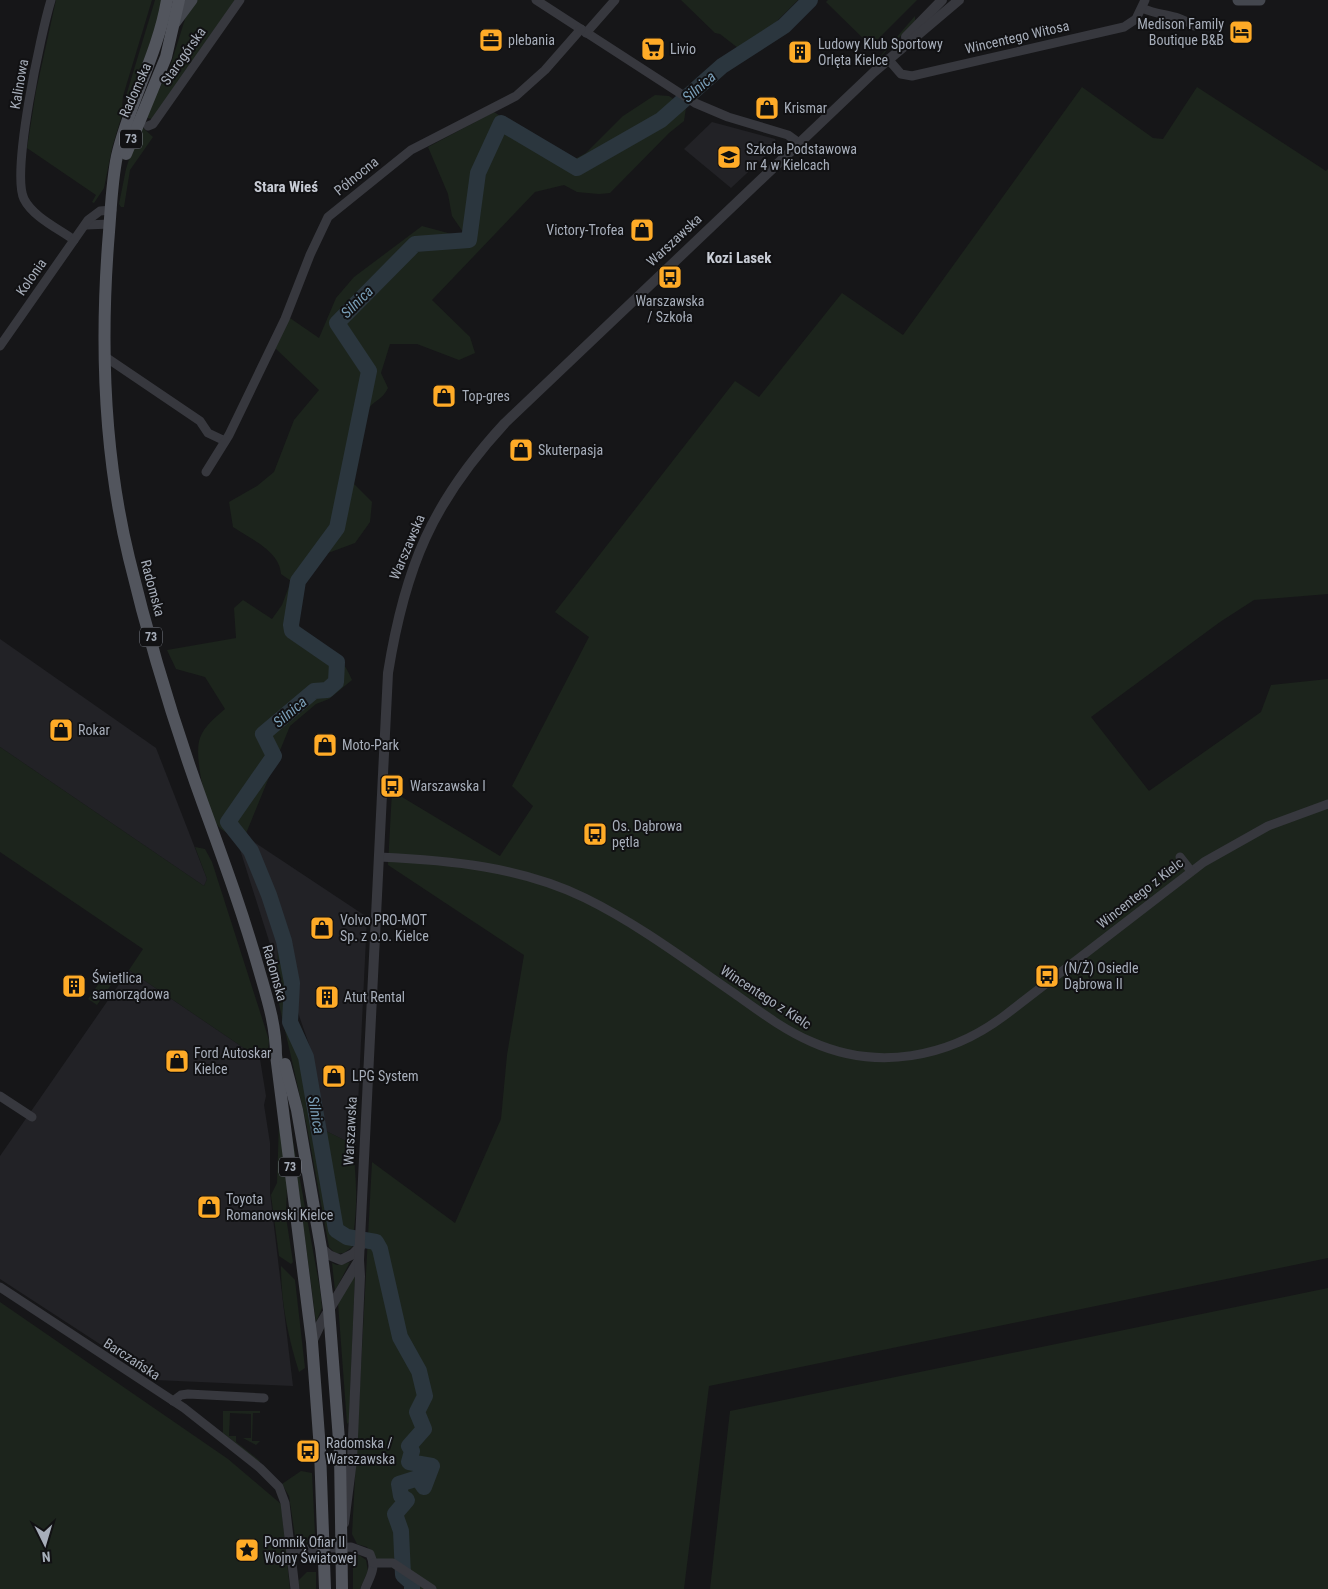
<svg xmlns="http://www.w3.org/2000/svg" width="1328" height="1589" viewBox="0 0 1328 1589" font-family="'Roboto Condensed',sans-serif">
  <rect width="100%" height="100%" fill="#161618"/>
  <!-- built -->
  <g fill="#222226">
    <path d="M712 122 775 139 777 145 731 188 684 149Z"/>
    <path d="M0 639 156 748 207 879 204 886 0 747Z"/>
    <path d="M245 836 367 917 356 1146 324 1130 310 1057 312 1053 294 1001 276 963 237 840Z"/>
    <path d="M129 970 260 1059 266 1096 264 1105 270 1143V1193L293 1386 155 1380 0 1279V1156Z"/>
  </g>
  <!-- green -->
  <g fill="#1c241c">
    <path d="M56 0H152L123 96 121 118 112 148 104 188 94 203 92 202 96 195 27 148 36 91Z"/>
    <path d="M155 0H162L157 22 125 115 126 96Z"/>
    <path d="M196 0H235L152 119 147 118 143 128 153 137 130 170 124 207H121L119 204 126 169 139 128 169 70 186 16Z"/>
    <path d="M681 0H798L773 25 738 48 720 34 715 33Z"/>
    <path d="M828 0H917L871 46 826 2Z"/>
    <path d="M915 16V21L870 68Z"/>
    <path d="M1168 18 1182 23 1151 30 1143 21 1147 19 1160 22 1168 21Z"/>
    <path d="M1082 87 1153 138 1163 139 1197 87 1326 171 1328 169V594L1254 600 1220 622 1091 717 1149 791 1261 712 1271 685 1328 679V1258L709 1386 684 1589H407L405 1581 408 1573 379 1561 367 1547 357 1544 352 1534 372 1162 455 1223 501 1119 507 1055 524 955 388 865 392 791 500 856 533 806 512 786 589 637 555 612 735 381 759 397 842 293 903 335Z"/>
    <path d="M655 95 669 96 686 108 684 121 669 133 610 193 599 194 577 192 564 185 535 192 432 300 470 337 475 353 459 360 417 344H390L381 373 388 388C382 400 376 399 369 408 360 419 353 464 350 480L372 502 370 522 355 543 320 556 299 581 294 631C322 641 340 651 352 680L329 699 316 704 290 726 245 836 237 840C232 836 226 833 221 829 207 817 193 756 200 738 204 726 216 717 225 709L205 677 176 669 167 650 236 638 234 608 243 600 272 619 282 605 291 581 281 574C280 551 249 538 233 527L229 502 257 486 274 472 294 420 319 390 275 348 287 316 319 338 336 298 354 277 422 226 459 236 463 232 452 216 448 194 428 147 494 112 566 157 575 159 586 153 623 116Z"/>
    <path d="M0 747 204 886 207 879 195 847 205 849 212 862 269 1040 268 1052 260 1059 129 970 143 949 0 852Z"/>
    <path d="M283 944C293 967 293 990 295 1015 297 1031 305 1044 310 1058 317 1082 320 1106 324 1130L356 1146C353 1162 356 1173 356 1189 357 1209 354 1228 352 1247L344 1253 336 1254 329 1247 307 1127 279 1004 277 968 278 948Z"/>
    <path d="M102 979 111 985 97 1005 88 999Z"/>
    <path d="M279 1122 287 1184 286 1217 293 1262 291 1264 279 1256 271 1195 277 1183Z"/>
    <path d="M290 1125 320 1289 322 1308 316 1322Z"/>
    <path d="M350 1262 335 1291 332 1263 337 1265Z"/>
    <path d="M281 1266 295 1280 305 1368 299 1372C288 1337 281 1303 281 1266Z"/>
    <path d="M355 1275 349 1422 347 1424 338 1303Z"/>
    <path d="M1328 1288V1589H710L730 1411Z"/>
    <path d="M0 1302 228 1459 281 1504 290 1589H0Z"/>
    <path d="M223 1411H260V1413H253L252 1441H260L256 1445 243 1438H251V1414L230 1413 229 1436H236V1442L260 1461 259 1462 223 1433Z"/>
    <path d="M301 1471 312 1473 315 1534 313 1540 309 1543 299 1541 295 1536 289 1496 282 1484Z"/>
    <path d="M359 1555 366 1560 368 1571 360 1589H353V1556Z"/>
    <path d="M307 1572H316V1589H300L298 1581Z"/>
  </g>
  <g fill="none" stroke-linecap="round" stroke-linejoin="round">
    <!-- river -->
    <path stroke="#2b363e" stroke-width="16" d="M412 1589V1583L403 1575 401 1531 395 1514 407 1500 401 1496 399 1484 418 1478 424 1487 432 1466 409 1462 412 1451 409 1446 424 1429 417 1412 425 1396 419 1371 400 1337 380 1249 376 1242 347 1237 336 1230 306 1057 290 1022 292 983 284 941 269 895 251 851 228 822 274 756 263 734 314 691 327 690 336 682 337 662 292 631 291 625 298 581 337 528 369 371 337 323 415 244 469 240 478 173 501 123 577 168 661 120 722 66 784 26 810 0"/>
    <!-- minor -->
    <g stroke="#37383e" stroke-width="9">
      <path d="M51 0C41 33 11 172 24 199 33 217 59 229 74 240"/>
      <path d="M536 0 695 103 728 117 788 135 799 143"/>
      <path d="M1142 8C1162 17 1175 13 1194 26"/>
      <path d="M586 33 615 0"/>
      <path d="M888 59 901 74 912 76 1124 27 1136 19 1145 0"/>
      <path d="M148 126 153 124 240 0"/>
      <path d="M86 225 110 224"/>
      <path d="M0 346 88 220 100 211 112 210"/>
      <path d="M104 356 200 421 208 433 225 441"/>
      <path d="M206 472 229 435 285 319 310 255 328 217 411 150 516 96 545 70 581 29"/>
      <path d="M379 857C449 860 522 867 585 898 638 924 687 961 735 994 759 1011 784 1030 812 1042 877 1071 948 1058 1004 1016L1204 862 1268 826 1328 804"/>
      <path d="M1180 857 1191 871"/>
      <path d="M0 1096 32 1117"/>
      <path d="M0 1287 184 1408 260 1468 279 1487 285 1503 295 1589"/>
      <path d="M173 1401 181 1395 188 1394 264 1398"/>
      <path d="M291 1550 351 1547 370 1554C377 1568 370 1576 365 1589"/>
      <path d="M374 1563H393L432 1589"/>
    </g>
    <!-- tertiary -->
    <g stroke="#37383e" stroke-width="10">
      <path d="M906 37 942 0"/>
      <path d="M321 1248 329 1255 341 1260 353 1254 360 1247"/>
      <path d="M312 1342 320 1325 359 1260"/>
      <path d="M344 1523 352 1460 360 1276 359 1260 388 673C405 567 432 502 505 423L874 72 959 0"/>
    </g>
    <!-- secondary -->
    <g stroke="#44474e" stroke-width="11">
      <path d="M1238 0H1260"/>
      <path d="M175 23 192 0"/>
    </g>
    <!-- primary -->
    <g stroke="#52555d" stroke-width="12">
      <path d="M167 0C158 54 129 103 117 156 112 180 111 207 109 232 100 341 103 451 129 558 149 641 174 724 203 804 223 859 243 913 259 970 267 998 276 1025 276 1055L312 1342 320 1450 325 1589"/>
      <path d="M126 154 166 57 179 0"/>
      <path d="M285 1064 297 1110 321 1248 329 1310 340 1453 342 1589"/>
    </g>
  </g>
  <!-- icons -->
  <defs>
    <g id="hotel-square" transform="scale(1.25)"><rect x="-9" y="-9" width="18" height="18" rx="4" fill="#ffab27" stroke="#111113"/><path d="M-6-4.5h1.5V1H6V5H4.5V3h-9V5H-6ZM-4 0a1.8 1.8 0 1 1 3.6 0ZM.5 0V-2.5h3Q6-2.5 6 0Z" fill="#111"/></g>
    <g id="office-square" transform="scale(1.25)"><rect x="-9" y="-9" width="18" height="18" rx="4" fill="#ffab27" stroke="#111113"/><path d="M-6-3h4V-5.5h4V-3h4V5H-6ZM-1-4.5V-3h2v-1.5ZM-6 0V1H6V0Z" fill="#111"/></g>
    <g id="supermarket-square" transform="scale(1.25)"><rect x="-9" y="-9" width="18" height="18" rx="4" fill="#ffab27" stroke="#111113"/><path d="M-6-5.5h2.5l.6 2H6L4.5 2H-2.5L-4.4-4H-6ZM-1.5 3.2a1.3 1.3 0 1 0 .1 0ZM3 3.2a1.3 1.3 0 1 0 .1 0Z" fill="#111"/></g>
    <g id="building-square" transform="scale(1.25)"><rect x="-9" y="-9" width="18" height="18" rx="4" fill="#ffab27" stroke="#111113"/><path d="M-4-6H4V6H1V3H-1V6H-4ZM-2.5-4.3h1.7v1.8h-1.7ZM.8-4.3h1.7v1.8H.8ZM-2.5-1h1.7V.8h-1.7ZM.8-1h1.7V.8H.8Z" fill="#111"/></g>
    <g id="shop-square" transform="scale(1.25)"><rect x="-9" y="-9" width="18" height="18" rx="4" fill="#ffab27" stroke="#111113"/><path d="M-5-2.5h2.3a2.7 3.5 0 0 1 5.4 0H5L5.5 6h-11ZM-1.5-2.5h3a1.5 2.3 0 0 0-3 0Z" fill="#111"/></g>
    <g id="school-square" transform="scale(1.25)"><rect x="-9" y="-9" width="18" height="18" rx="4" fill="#ffab27" stroke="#111113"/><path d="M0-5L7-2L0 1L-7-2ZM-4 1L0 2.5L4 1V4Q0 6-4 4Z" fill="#111"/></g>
    <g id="bus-square" transform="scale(1.25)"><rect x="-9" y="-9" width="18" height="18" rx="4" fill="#ffab27" stroke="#111113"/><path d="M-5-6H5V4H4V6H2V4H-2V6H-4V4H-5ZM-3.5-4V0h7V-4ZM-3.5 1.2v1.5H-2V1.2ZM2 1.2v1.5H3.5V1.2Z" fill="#111"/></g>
    <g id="sight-square" transform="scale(1.25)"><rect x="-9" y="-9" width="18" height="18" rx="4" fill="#ffab27" stroke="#111113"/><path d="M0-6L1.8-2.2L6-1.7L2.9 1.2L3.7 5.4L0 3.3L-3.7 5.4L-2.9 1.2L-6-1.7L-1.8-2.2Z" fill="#111"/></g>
  </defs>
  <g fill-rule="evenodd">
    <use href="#hotel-square" x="1241" y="32"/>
    <use href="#office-square" x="491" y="40"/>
    <use href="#supermarket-square" x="653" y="49"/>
    <use href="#building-square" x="800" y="52"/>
    <use href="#shop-square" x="767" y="108"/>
    <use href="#school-square" x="729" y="157"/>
    <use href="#shop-square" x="642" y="230"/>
    <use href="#bus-square" x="670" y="277"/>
    <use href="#shop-square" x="444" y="396"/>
    <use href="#shop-square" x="521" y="450"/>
    <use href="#shop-square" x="61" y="730"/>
    <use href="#shop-square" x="325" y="745"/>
    <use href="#bus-square" x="392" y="786"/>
    <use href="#bus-square" x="595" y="834"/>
    <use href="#shop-square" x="322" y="928"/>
    <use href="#bus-square" x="1047" y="976"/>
    <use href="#building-square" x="74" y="986"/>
    <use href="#building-square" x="327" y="997"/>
    <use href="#shop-square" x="177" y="1061"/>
    <use href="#shop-square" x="334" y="1076"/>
    <use href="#shop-square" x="209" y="1207"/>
    <use href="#bus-square" x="308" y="1451"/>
    <use href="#sight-square" x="247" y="1550"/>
  </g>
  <g text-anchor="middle" stroke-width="4" stroke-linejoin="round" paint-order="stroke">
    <!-- shield labels -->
    <g fill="#111113" stroke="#7a7f88" stroke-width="1">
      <rect x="120" y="129.5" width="22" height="19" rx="4"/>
      <rect x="140" y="627.5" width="22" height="19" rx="4"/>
      <rect x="279" y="1157.5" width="22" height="19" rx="4"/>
    </g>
    <g font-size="12" font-weight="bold" fill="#a7aeba">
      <text x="131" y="143">73</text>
      <text x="151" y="641">73</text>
      <text x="290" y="1171">73</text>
    </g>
    <!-- poi labels -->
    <g font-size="14" fill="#a7aeba" stroke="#111113" text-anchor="start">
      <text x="1224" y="29" text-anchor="end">Medison Family<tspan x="1224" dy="16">Boutique B&amp;B</tspan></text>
      <text x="508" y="45">plebania</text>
      <text x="818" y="49">Ludowy Klub Sportowy<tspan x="818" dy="16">Orlęta Kielce</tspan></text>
      <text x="670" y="54">Livio</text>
      <text x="784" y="113">Krismar</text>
      <text x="746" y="154">Szkoła Podstawowa<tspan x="746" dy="16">nr 4 w Kielcach</tspan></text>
      <text x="624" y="235" text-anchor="end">Victory-Trofea</text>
      <text x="670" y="306" text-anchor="middle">Warszawska<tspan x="670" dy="16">/ Szkoła</tspan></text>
      <text x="462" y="401">Top-gres</text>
      <text x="538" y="455">Skuterpasja</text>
      <text x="78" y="735">Rokar</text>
      <text x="342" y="750">Moto-Park</text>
      <text x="410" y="791">Warszawska I</text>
      <text x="612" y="831">Os. Dąbrowa<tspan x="612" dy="16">pętla</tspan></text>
      <text x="340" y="925">Volvo PRO-MOT<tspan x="340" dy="16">Sp. z o.o. Kielce</tspan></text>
      <text x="1064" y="973">(N/Ż) Osiedle<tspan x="1064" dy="16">Dąbrowa II</tspan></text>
      <text x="92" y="983">Świetlica<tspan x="92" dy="16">samorządowa</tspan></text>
      <text x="344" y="1002">Atut Rental</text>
      <text x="194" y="1058">Ford Autoskar<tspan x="194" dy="16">Kielce</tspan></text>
      <text x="352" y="1081">LPG System</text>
      <text x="226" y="1204">Toyota<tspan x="226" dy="16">Romanowski Kielce</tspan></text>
      <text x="326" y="1448">Radomska /<tspan x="326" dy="16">Warszawska</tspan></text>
      <text x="264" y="1547">Pomnik Ofiar II<tspan x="264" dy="16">Wojny Światowej</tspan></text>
    </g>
    <!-- street labels -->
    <g font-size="14" fill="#a7aeba" stroke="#111113">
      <text transform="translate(1017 37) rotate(-13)" y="5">Wincentego Witosa</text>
      <text transform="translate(183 56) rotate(-55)" y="5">Starogórska</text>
      <text transform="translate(19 84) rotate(-80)" y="5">Kalinowa</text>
      <text transform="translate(135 90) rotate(-66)" y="5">Radomska</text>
      <text transform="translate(356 176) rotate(-39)" y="5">Północna</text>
      <text transform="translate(674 240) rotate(-43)" y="5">Warszawska</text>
      <text transform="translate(31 277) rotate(-55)" y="5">Kolonia</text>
      <text transform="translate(407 547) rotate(-67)" y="5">Warszawska</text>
      <text transform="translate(153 588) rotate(75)" y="5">Radomska</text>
      <text transform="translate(1140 893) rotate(-38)" y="5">Wincentego z Kielc</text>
      <text transform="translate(275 973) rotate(74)" y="5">Radomska</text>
      <text transform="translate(766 997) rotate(33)" y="5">Wincentego z Kielc</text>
      <text transform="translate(350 1131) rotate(-87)" y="5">Warszawska</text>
      <text transform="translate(132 1359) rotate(33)" y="5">Barczańska</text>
    </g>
    <!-- water labels -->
    <g font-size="15" font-style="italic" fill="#7a9fb8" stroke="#111113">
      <text transform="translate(699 87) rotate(-41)" y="5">Silnica</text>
      <text transform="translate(357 302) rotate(-45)" y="5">Silnica</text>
      <text transform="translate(290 712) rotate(-40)" y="5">Silnica</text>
      <text transform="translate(316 1115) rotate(80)" y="5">Silnica</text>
    </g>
    <!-- neighbourhood labels -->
    <g font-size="15" font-weight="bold" fill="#c8ccd5" stroke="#111113">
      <text x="286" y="192">Stara Wieś</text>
      <text x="739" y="263">Kozi Lasek</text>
    </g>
  </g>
  <!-- north arrow -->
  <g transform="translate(45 1544) rotate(175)" stroke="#111113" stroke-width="4" paint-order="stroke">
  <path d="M0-4L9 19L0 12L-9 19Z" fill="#a7aeba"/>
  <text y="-8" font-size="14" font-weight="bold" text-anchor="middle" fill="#a7aeba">N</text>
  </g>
</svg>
